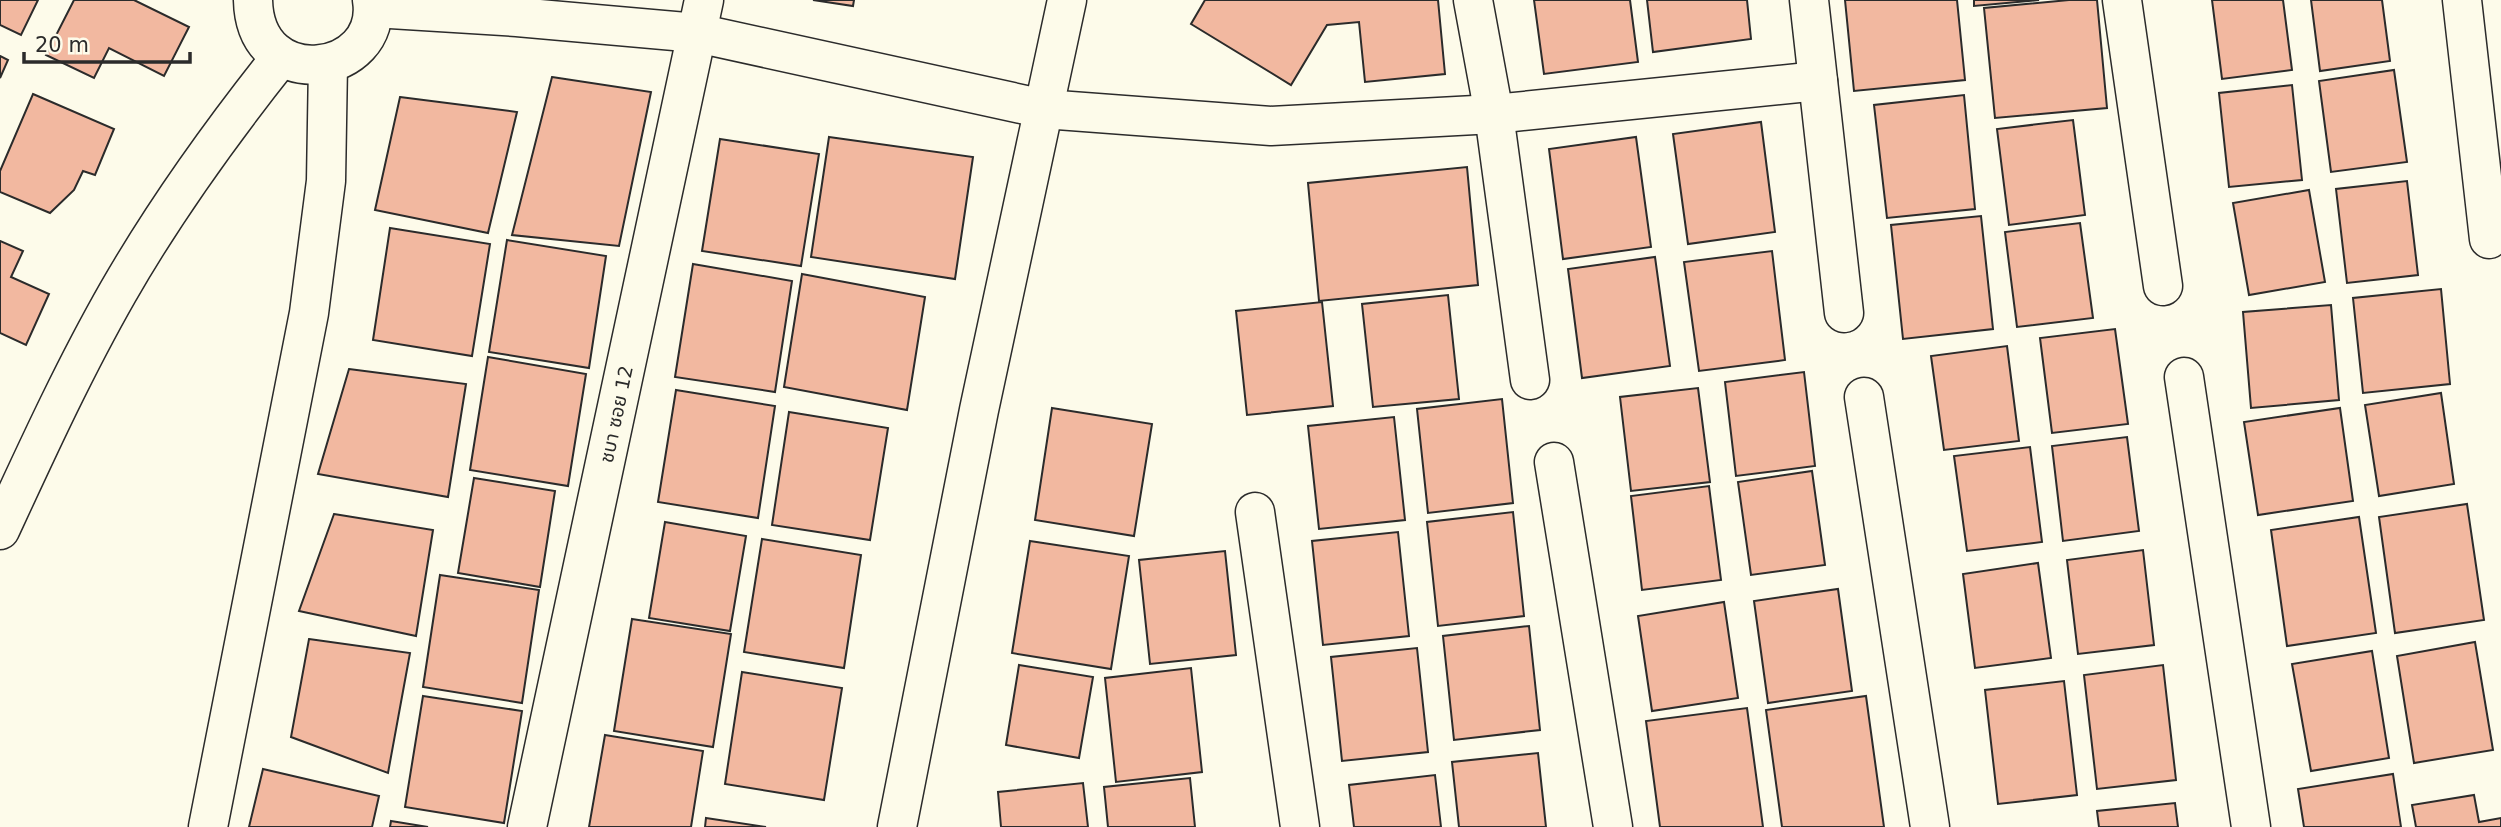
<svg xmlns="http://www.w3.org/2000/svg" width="2501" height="827" viewBox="0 0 2501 827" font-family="'DejaVu Sans','Noto Sans Thai',sans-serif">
  <rect width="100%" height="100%" fill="#fdfbea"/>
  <!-- building -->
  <g fill="#f2b8a0" stroke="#2b2b2b" stroke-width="2">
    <path d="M0 0H38L21 35 0 25Z"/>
    <path d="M74 0H134L189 27 164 76 109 48 94 78 46 55Z"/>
    <path d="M813 0H854L853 6Z"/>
    <path d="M1205 0H1438L1445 74 1365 82 1359 22 1327 25 1291 85 1191 24Z"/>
    <path d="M1534 0H1630L1638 62 1544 74Z"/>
    <path d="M1647 0H1747L1751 39 1653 52Z"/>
    <path d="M1845 0H1957L1965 80 1854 91Z"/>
    <path d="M1974 0H2039L1974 6Z"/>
    <path d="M2069 0H2097L2107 108 1995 118 1984 8Z"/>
    <path d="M2212 0H2283L2292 70 2222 79Z"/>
    <path d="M2311 0H2382L2390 61 2320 71Z"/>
    <path d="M0 56 8 60 0 78Z"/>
    <path d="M2394 70 2407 162 2331 172 2319 81Z"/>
    <path d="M552 77 651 92 619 246 512 235Z"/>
    <path d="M2292 85 2302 180 2229 187 2219 93Z"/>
    <path d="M33 94 114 129 95 175 83 171 74 190 50 213 0 192V171Z"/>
    <path d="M1964 95 1975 209 1887 218 1874 105Z"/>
    <path d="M400 97 517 112 488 233 375 210Z"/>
    <path d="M2073 120 2085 215 2009 225 1997 129Z"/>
    <path d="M1761 122 1775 232 1688 244 1673 134Z"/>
    <path d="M829 137 973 157 955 279 811 257Z"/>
    <path d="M1636 137 1651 247 1563 259 1549 149Z"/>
    <path d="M720 139 819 154 801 266 702 251Z"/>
    <path d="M1467 167 1478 285 1319 301 1308 183Z"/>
    <path d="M2407 181 2418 275 2347 283 2336 189Z"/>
    <path d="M2309 190 2325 282 2249 295 2233 203Z"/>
    <path d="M1981 216 1993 329 1903 339 1891 225Z"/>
    <path d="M2080 223 2093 318 2017 327 2005 232Z"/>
    <path d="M390 228 490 244 472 356 373 340Z"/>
    <path d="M507 240 606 256 589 368 489 352Z"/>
    <path d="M0 241 23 251 11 277 49 294 26 345 0 333Z"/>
    <path d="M1772 251 1785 360 1699 371 1684 262Z"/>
    <path d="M1655 257 1670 366 1582 378 1568 269Z"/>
    <path d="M693 264 792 281 775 392 675 377Z"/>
    <path d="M802 274 925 297 907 410 784 387Z"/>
    <path d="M2441 289 2450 384 2363 393 2353 298Z"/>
    <path d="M1448 295 1459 399 1373 407 1362 304Z"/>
    <path d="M1322 302 1333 406 1247 415 1236 311Z"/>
    <path d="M2331 305 2339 400 2251 408 2243 312Z"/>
    <path d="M2115 329 2128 424 2052 433 2040 338Z"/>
    <path d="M2007 346 2019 441 1944 450 1931 356Z"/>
    <path d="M488 357 586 374 568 486 470 470Z"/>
    <path d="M349 369 466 384 448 497 318 474Z"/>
    <path d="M1804 372 1815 466 1736 476 1725 382Z"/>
    <path d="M1698 388 1710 482 1631 491 1620 397Z"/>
    <path d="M676 390 775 406 758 518 658 502Z"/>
    <path d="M2441 393 2454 484 2379 496 2365 405Z"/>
    <path d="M1502 399 1513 503 1428 513 1417 409Z"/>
    <path d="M1052 408 1152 424 1134 536 1035 520Z"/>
    <path d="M2340 408 2353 501 2258 515 2244 422Z"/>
    <path d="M789 412 888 428 870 540 772 525Z"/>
    <path d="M1394 417 1405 520 1319 529 1308 426Z"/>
    <path d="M2127 437 2139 531 2063 541 2052 446Z"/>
    <path d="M2030 447 2042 542 1967 551 1954 456Z"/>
    <path d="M1812 471 1825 565 1751 575 1738 482Z"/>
    <path d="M474 478 555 491 540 587 458 573Z"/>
    <path d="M1709 486 1721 580 1642 590 1631 496Z"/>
    <path d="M2467 504 2484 620 2395 633 2379 517Z"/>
    <path d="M1513 512 1524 616 1438 626 1427 522Z"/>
    <path d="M334 514 433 530 416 636 299 611Z"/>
    <path d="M2359 517 2376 633 2287 646 2271 530Z"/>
    <path d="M665 522 746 536 730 631 649 618Z"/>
    <path d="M1398 532 1409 636 1323 645 1312 541Z"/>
    <path d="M762 539 861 555 844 668 744 652Z"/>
    <path d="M1030 541 1129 556 1111 669 1012 653Z"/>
    <path d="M2143 550 2154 645 2078 654 2067 560Z"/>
    <path d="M1225 551 1236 655 1150 664 1139 560Z"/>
    <path d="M2038 563 2051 658 1975 668 1963 574Z"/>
    <path d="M440 575 539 590 522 703 423 687Z"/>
    <path d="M1838 589 1852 691 1768 703 1754 601Z"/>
    <path d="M1724 602 1738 698 1652 711 1638 616Z"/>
    <path d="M632 619 731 634 713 747 614 731Z"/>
    <path d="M1529 626 1540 730 1454 740 1443 636Z"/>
    <path d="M309 639 410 653 388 773 291 737Z"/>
    <path d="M2475 642 2493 750 2414 763 2397 656Z"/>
    <path d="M1417 648 1428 752 1342 761 1331 657Z"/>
    <path d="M2372 651 2389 758 2311 771 2292 664Z"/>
    <path d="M1019 665 1093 677 1079 758 1006 745Z"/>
    <path d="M2163 665 2176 780 2097 789 2084 675Z"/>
    <path d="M1191 668 1202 772 1116 782 1105 678Z"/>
    <path d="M742 672 842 688 824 800 725 784Z"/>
    <path d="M2064 681 2077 795 1998 804 1985 690Z"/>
    <path d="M423 696 522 711 504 823 405 807Z"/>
    <path d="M1866 696 1884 827H1782L1766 710Z"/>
    <path d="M1747 708 1763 827H1660L1646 721Z"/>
    <path d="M605 735 703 751 691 827H589Z"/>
    <path d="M1538 753 1546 827H1459L1452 762Z"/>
    <path d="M263 769 379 796 372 827H249Z"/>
    <path d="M2393 774 2401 827H2304L2298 789Z"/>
    <path d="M1435 775 1441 827H1354L1349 785Z"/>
    <path d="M1190 778 1195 827H1108L1104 787Z"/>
    <path d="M1083 783 1088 827H1001L998 792Z"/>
    <path d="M2474 795 2479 822 2501 818V827H2416L2412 805Z"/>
    <path d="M2175 803 2178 827H2099L2097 811Z"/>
    <path d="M706 818 766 827H705Z"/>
    <path d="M391 821 428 827H390Z"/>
  </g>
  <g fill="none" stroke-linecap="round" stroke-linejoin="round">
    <!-- minor casing -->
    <g stroke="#2b2b2b" stroke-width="41">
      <g id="minor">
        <path d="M253 0C255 96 384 76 372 0"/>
        <path d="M1473 0 1494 114 1530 380"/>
        <path d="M1809 0 1844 313"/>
        <path d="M2122 0 2163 286"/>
        <path d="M2462 0 2489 239"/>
        <path d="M374 8 517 17 697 33 1044 109 1271 126 1494 114 1818 81"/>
        <path d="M2184 377 2251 827"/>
        <path d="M1864 397 1930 827"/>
        <path d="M1554 462 1613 827"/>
        <path d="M1255 512 1300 827"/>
        <path d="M0 530C37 450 74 369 118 292 165 210 222 131 281 57"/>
        <path d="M208 827 309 313 326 181 328 64"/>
        <path d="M527 827 704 0"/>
        <path d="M897 827 979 410 1067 0"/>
      </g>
    </g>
    <!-- minor -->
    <use href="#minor" stroke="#fdfbea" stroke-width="38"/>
  </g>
  <g text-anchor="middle" stroke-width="5" stroke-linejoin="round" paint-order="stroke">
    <!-- street labels -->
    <g font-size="19" fill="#2b2b2b" stroke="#fdfbea">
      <text transform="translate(616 414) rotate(-78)" y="7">ชบา ซอย 12</text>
    </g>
  </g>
  <!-- scale -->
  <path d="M24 52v10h166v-10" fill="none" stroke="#2b2b2b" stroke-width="3.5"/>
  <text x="35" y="52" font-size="21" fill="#2b2b2b" stroke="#fdfbea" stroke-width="5" paint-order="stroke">20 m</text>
</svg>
